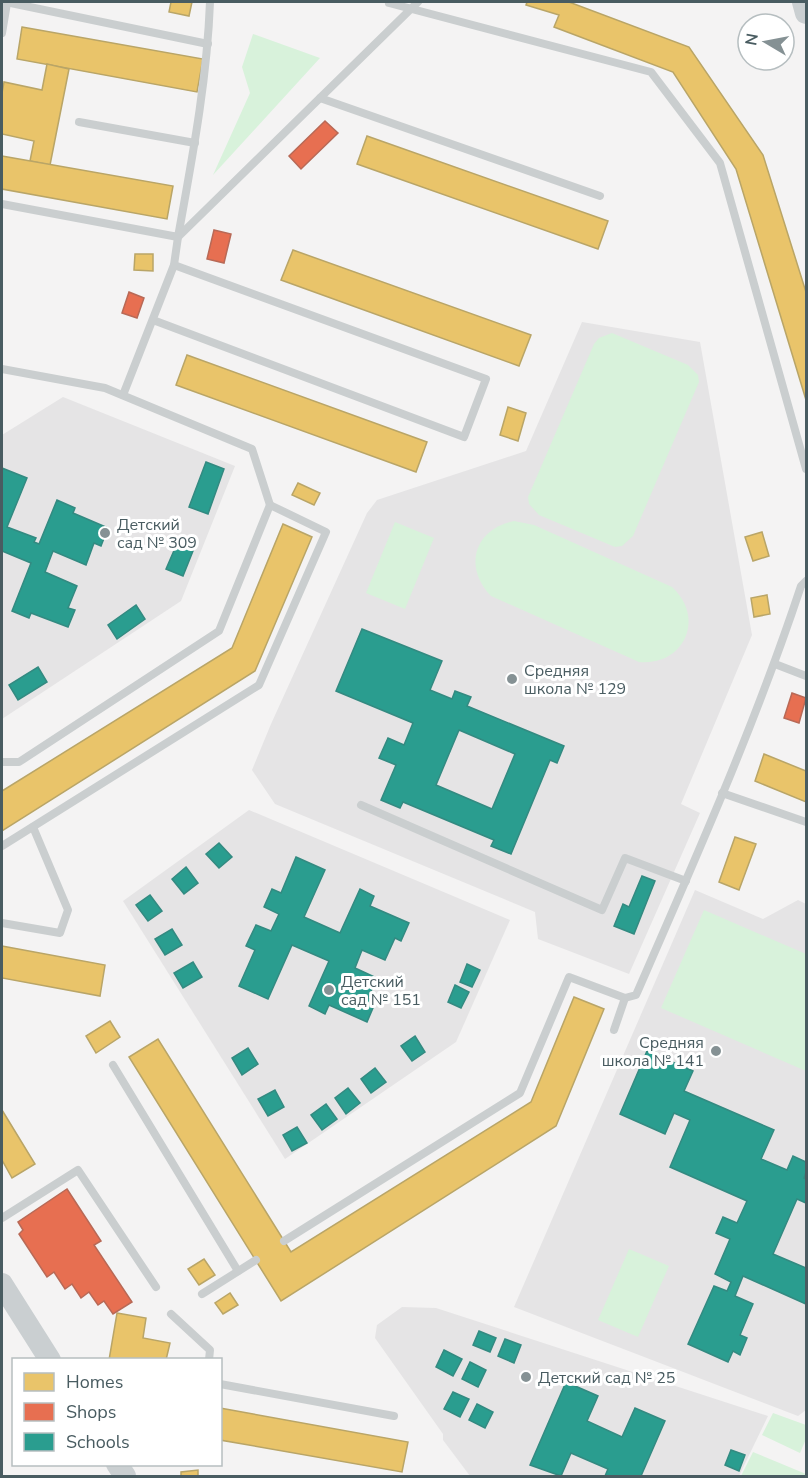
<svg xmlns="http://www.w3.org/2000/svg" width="808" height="1478" viewBox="0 0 808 1478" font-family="'Nunito Sans',sans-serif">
  <rect width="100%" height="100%" fill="#f4f3f3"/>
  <!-- education -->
  <g fill="#e5e4e5">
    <path d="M582 322 700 342 752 635 681 804 700 813 629 974 538 939 535 912 275 804 252 770 271 724 367 513 377 500 526 451Z"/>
    <path d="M63 397 235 466 181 601 2 719V435Z"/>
    <path d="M249 810 510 920 456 1042 285 1159 123 901Z"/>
    <path d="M695 890 763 919 798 900 806 904V1410L798 1416 514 1307Z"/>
    <path d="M402 1307 436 1308 768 1416 739 1476H470L443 1440V1434L375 1338 377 1325Z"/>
  </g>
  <!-- green -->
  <g fill="#d8f2db">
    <path d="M253 34 320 58 213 175 250 93 242 67Z"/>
    <path d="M612 333 688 365 698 375 699 382 633 536 622 546 615 547 539 515 529 504 528 497 594 344 599 338Z"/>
    <path d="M514 521 534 525 672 587C706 618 684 666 639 662L491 596C463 567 474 529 514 521Z"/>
    <path d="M395 522 434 538 405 609 366 593Z"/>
    <path d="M704 910 806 954V1071L661 1008Z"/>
    <path d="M629 1249 669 1266 638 1337 598 1320Z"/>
    <path d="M773 1413 806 1425V1439L800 1453 762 1435Z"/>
    <path d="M753 1452 806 1474 805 1476H741Z"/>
  </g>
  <!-- homes -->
  <g fill="#e9c46a" stroke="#b9a567" stroke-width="1.5">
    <path d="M171 2H192L189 16 169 12Z"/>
    <path d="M527 2H569L689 47 763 155 806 292V400L736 169 673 72 554 27 559 15 526 5Z"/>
    <path d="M22 27 203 59 197 92 17 59Z"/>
    <path d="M47 64 69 69 50 165 30 161 34 141 2 134V93L4 82 42 90Z"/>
    <path d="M367 136 608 221 598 249 357 164Z"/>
    <path d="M2 156 173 186 167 219 2 189Z"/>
    <path d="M293 250 531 335 519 366 281 280Z"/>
    <path d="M135 254H153V271L134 270Z"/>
    <path d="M187 355 427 442 416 472 176 385Z"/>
    <path d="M508 407 526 413 518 441 500 435Z"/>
    <path d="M298 483 320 493 314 505 292 495Z"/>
    <path d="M283 524 312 537 255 671 2 831V791L232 648Z"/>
    <path d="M762 532 769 556 753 561 745 537Z"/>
    <path d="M767 595 770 614 754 617 751 598Z"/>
    <path d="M764 754 806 771V802L755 781Z"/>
    <path d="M735 837 756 844 739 890 719 882Z"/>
    <path d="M2 946 105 965 100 996 2 978Z"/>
    <path d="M574 997 604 1009 556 1126 281 1301 129 1057 158 1039 291 1252 531 1102Z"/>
    <path d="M110 1021 120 1037 96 1053 86 1036Z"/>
    <path d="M2 1110 35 1164 12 1178 2 1160Z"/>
    <path d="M204 1259 215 1275 199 1285 188 1269Z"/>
    <path d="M230 1293 238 1305 223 1314 215 1303Z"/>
    <path d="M117 1313 146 1318 143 1338 170 1343 166 1360H109Z"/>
    <path d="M220 1408 408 1442 402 1472 220 1440Z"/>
    <path d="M198 1470V1476H181V1472Z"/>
  </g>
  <!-- shops -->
  <g fill="#e76f51" stroke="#b86956" stroke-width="1.5">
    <path d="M325 121 338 133 301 169 289 156Z"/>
    <path d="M214 230 231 234 224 263 207 259Z"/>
    <path d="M129 292 144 298 137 318 122 313Z"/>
    <path d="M792 693 806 698 799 723 784 718Z"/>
    <path d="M67 1189 101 1241 94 1245 132 1302 113 1314 104 1301 98 1305 89 1292 81 1298 72 1284 65 1289 54 1272 47 1277 19 1234 23 1230 18 1222Z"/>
  </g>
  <!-- schools -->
  <g fill="#2a9d8f" stroke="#338a81" stroke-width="1.5" fill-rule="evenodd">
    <path d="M206 462 224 469 208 514 189 507Z"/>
    <path d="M2 468 27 478 7 527 36 538 34 542 39 544 57 500 75 508 73 513 108 528 101 546 94 543 86 565 53 551 45 572 77 586 68 608 75 610 68 627 31 613 29 618 12 611 31 563 2 551Z"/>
    <path d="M179 539 195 546 183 576 166 569Z"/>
    <path d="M136 605 145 619 117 639 108 625Z"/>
    <path d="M362 629 442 661 430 690 452 699 455 691 471 697 467 706 564 746 557 763 550 760 511 854 491 846 494 840 403 802 400 808 381 800 396 765 379 758 388 738 404 745 413 723 336 691ZM459 730 515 754 492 809 436 785Z"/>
    <path d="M38 667 47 682 18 700 9 685Z"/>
    <path d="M219 843 232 857 219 868 206 854Z"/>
    <path d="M296 857 325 870 304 917 340 933 360 889 374 896 370 906 409 923 401 941 395 938 385 960 362 950 355 968 377 978 368 998 376 1001 367 1022 329 1005 325 1014 309 1006 329 961 292 945 268 999 239 986 255 950 246 946 256 925 271 931 279 914 264 907 272 889 281 893Z"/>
    <path d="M186 867 198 883 184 894 172 879Z"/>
    <path d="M642 876 655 881 634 934 614 926 623 904 629 907Z"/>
    <path d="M150 895 162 911 148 921 136 905Z"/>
    <path d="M172 929 182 945 165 955 155 939Z"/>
    <path d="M193 962 202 977 183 988 174 973Z"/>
    <path d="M467 964 480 970 472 987 460 982Z"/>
    <path d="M455 985 469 992 461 1008 448 1002Z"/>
    <path d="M415 1036 425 1052 412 1061 401 1046Z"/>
    <path d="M248 1048 258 1064 242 1075 232 1058Z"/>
    <path d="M647 1051 693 1071 684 1091 774 1130 761 1159 787 1170 793 1156 806 1162V1172L804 1178 806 1179V1203L797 1199 773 1254 806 1268V1304L743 1276 735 1296 753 1304 740 1335 747 1338 740 1355 733 1351 728 1362 688 1344 714 1286 727 1291 731 1282 715 1274 730 1239 716 1233 723 1217 737 1223 747 1201 670 1167 690 1120 674 1113 665 1134 620 1114Z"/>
    <path d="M375 1068 386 1082 371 1093 361 1079Z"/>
    <path d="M348 1088 360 1103 346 1114 335 1098Z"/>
    <path d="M275 1090 284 1107 268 1116 258 1099Z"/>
    <path d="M326 1104 337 1119 322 1130 311 1115Z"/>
    <path d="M297 1127 307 1143 292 1151 283 1135Z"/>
    <path d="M479 1331 496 1338 490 1352 473 1345Z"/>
    <path d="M505 1339 521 1345 514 1363 498 1356Z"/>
    <path d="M444 1350 462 1359 453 1376 436 1367Z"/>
    <path d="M470 1362 486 1370 478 1387 462 1379Z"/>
    <path d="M566 1382 598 1396 587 1421 622 1437 635 1408 665 1421 641 1476H605L608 1469 571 1453 561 1476 530 1465Z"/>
    <path d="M453 1392 469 1399 460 1417 444 1409Z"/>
    <path d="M477 1404 493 1412 485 1428 469 1420Z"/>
    <path d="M731 1450 745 1455 739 1471 725 1465Z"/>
  </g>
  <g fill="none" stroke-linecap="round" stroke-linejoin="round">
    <!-- lane -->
    <g stroke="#cacecf" stroke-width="8">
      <path d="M6 2 208 44"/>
      <path d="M389 3 651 72 720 163 806 469"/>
      <path d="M2 33 7 3"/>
      <path d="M320 98 600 196"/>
      <path d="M79 122 195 143"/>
      <path d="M2 204 178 237C192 159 207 81 210 2"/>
      <path d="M153 320 464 437 486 379 174 265"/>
      <path d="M2 369 105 388 252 449 270 505"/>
      <path d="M123 395 174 265 178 237 418 2"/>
      <path d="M775 664 806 676"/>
      <path d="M2 762H19L219 631 270 505 326 532 259 685 2 846"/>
      <path d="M722 793 806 822"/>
      <path d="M361 805 602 910 625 858 686 881"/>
      <path d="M2 923 60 933 68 910 33 827"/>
      <path d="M614 1030 625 998"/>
      <path d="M113 1065 238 1271"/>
      <path d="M2 1218 78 1170 156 1287"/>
      <path d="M284 1241 520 1093 569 977 625 998 636 995C695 860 755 725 801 586L806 581"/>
      <path d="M202 1294 256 1260"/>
      <path d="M171 1314 210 1350 209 1360"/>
      <path d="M220 1384 394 1416"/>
    </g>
    <!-- secondary -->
    <g stroke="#cacfd1" stroke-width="22">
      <path d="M803 2 806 13"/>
      <path d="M2 1284 50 1360"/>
      <path d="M117 1464 125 1476"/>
    </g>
  </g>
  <!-- markers -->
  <g fill="#859194" stroke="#fff" stroke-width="2">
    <circle cx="105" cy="533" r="6"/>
    <circle cx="512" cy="679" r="6"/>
    <circle cx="329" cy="990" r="6"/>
    <circle cx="716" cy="1051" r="6"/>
    <circle cx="526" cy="1377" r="6"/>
  </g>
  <g text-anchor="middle" stroke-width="6" stroke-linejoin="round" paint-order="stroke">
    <!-- poi labels -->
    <g font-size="16" fill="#495c61" stroke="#fff" text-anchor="start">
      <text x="117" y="530">Детский<tspan x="117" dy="18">сад № 309</tspan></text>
      <text x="524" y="676">Средняя<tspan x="524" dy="18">школа № 129</tspan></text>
      <text x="341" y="987">Детский<tspan x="341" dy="18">сад № 151</tspan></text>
      <text x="704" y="1048" text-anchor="end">Средняя<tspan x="704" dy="18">школа № 141</tspan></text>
      <text x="538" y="1383">Детский сад № 25</text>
    </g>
  </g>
  <!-- border -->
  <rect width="808" height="1478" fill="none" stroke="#495c61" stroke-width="6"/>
  <!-- legend -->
  <rect x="12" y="1358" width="210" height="108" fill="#ffffff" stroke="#b6bec0" stroke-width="1.5"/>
  <rect x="24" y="1373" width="30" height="18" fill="#e9c46a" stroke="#b6bec0" stroke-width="1.5"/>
  <text x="66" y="1388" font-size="18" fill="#495c61">Homes</text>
  <rect x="24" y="1403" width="30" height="18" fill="#e76f51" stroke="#b6bec0" stroke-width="1.5"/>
  <text x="66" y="1418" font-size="18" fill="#495c61">Shops</text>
  <rect x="24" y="1433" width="30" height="18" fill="#2a9d8f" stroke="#b6bec0" stroke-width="1.5"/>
  <text x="66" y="1448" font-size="18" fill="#495c61">Schools</text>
  <!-- north arrow -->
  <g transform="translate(766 42) rotate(280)"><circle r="28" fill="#ffffff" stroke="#b6bec0" stroke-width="1.5"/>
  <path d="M0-4.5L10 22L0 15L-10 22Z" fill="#859194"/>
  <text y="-9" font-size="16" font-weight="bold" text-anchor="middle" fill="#495c61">N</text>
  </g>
</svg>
